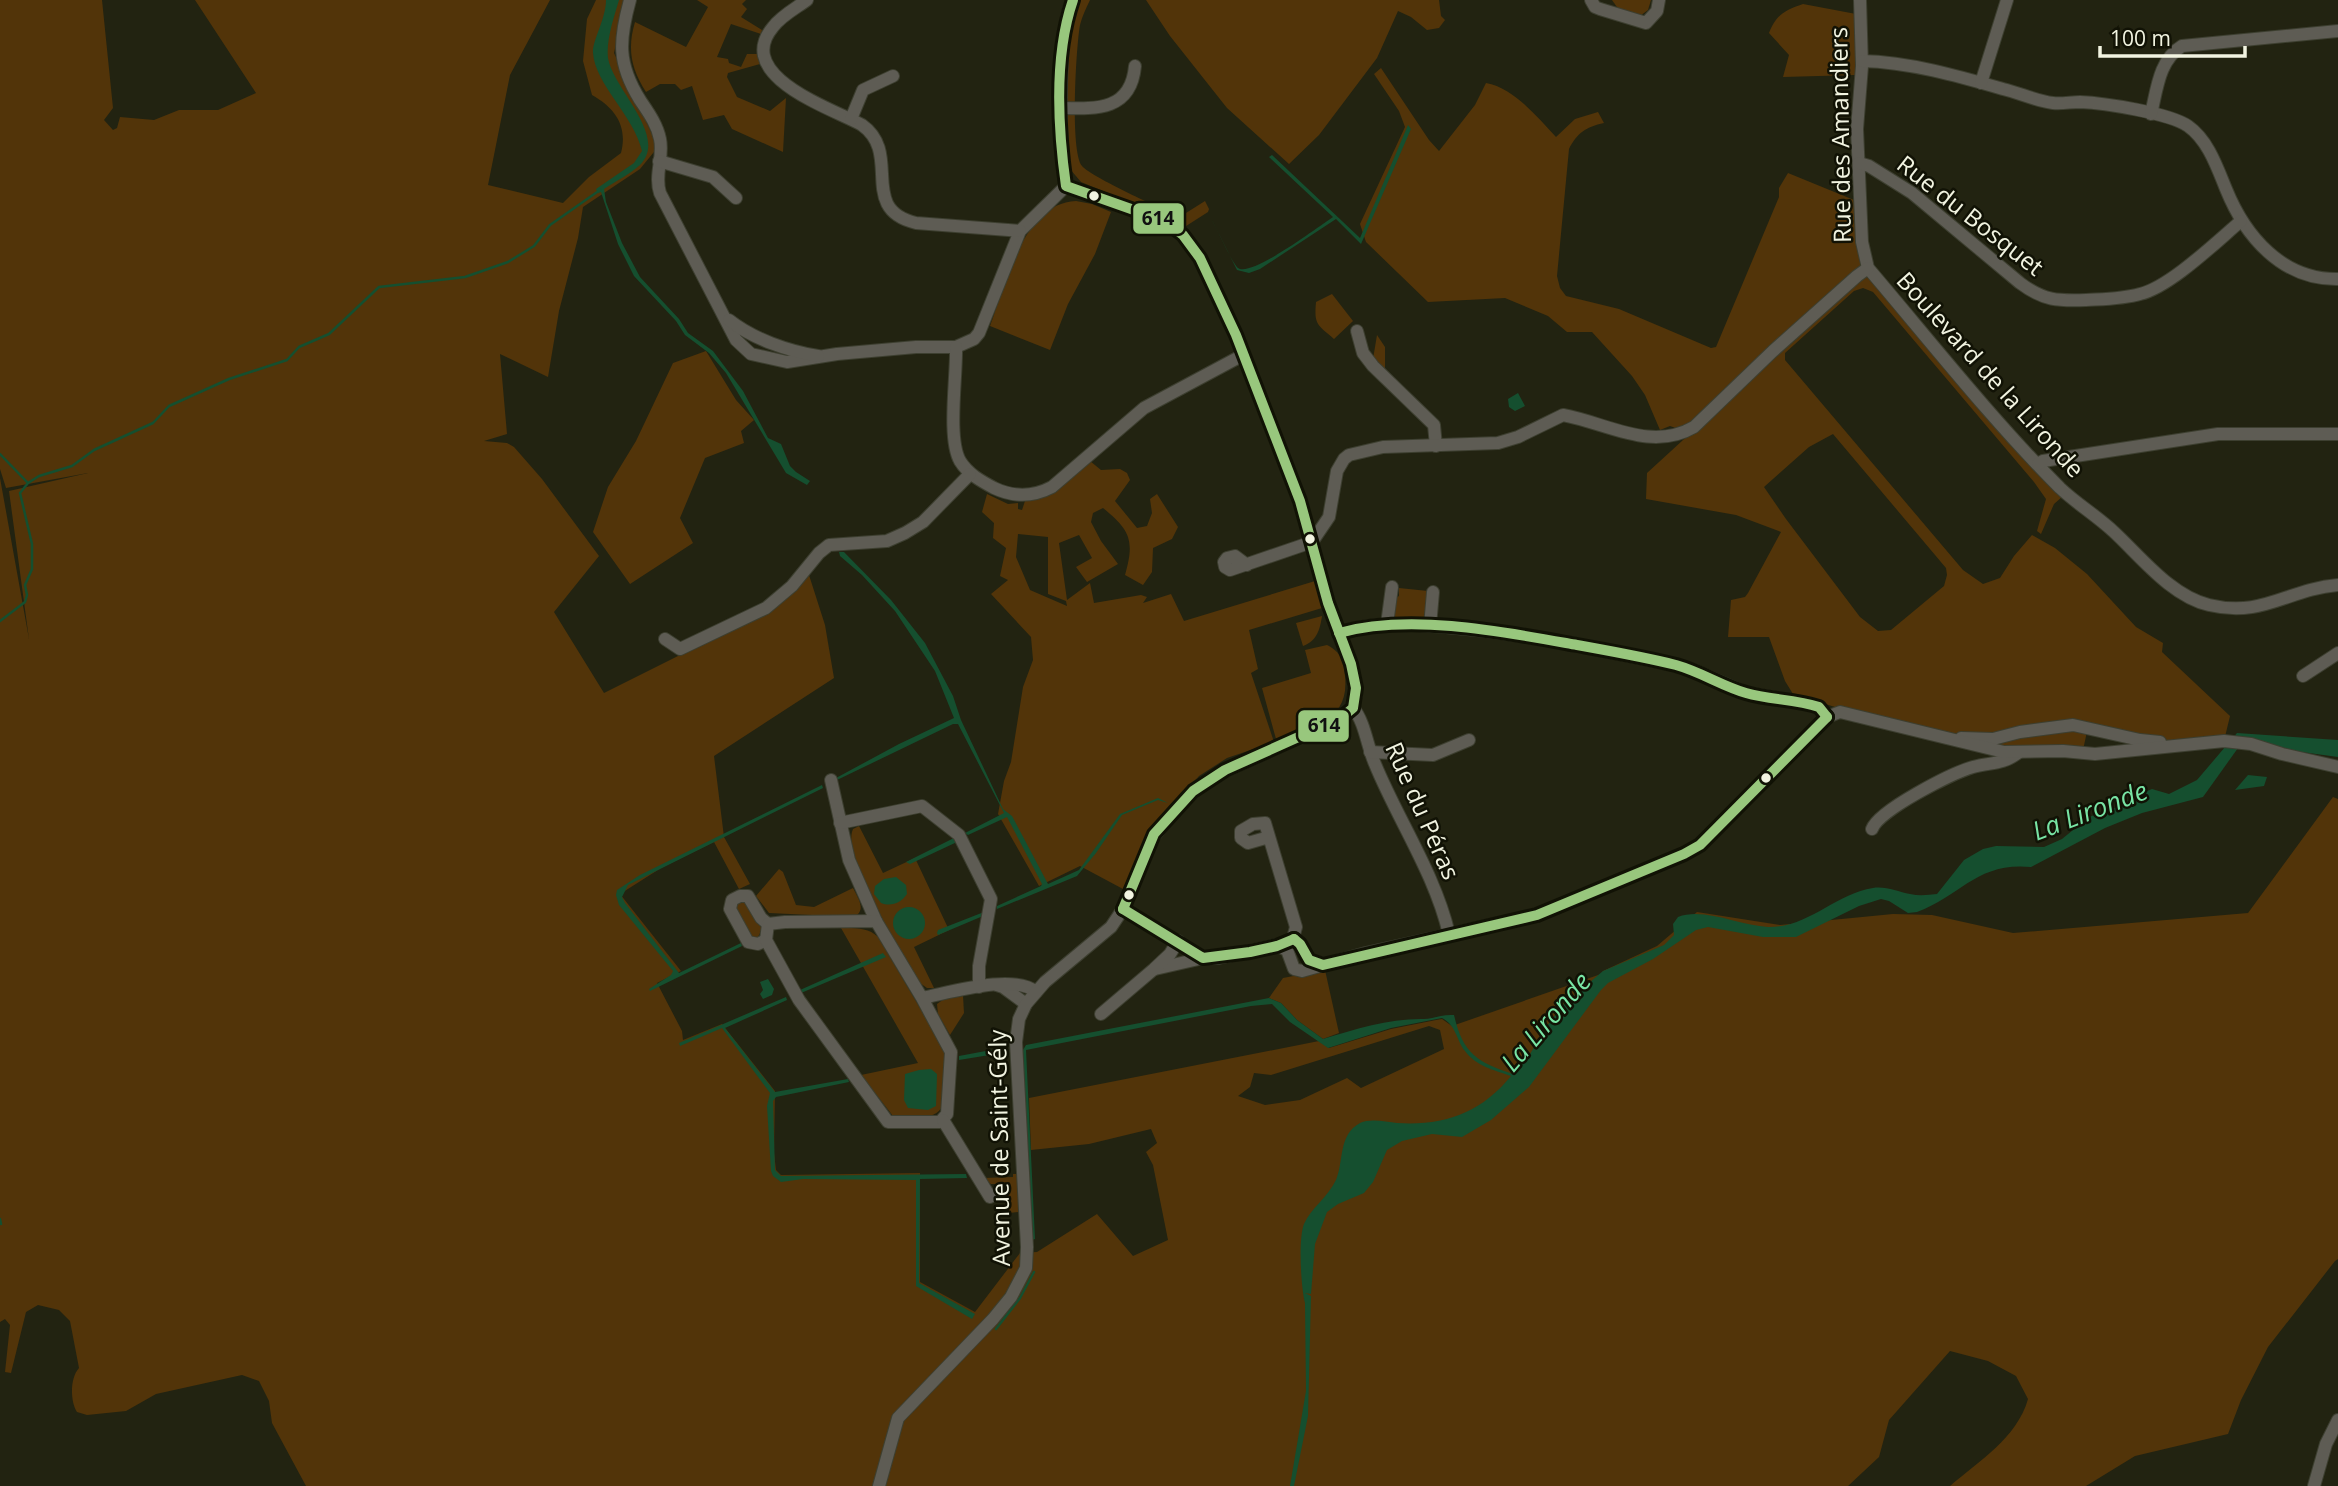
<svg xmlns="http://www.w3.org/2000/svg" width="2338" height="1486" viewBox="0 0 2338 1486" font-family="'Open Sans',sans-serif">
  <rect width="100%" height="100%" fill="#222311"/>
  <!-- green -->
  <g fill="#523409" fill-rule="evenodd">
    <path d="M0 0H102L113 108 104 120 113 130 117 128 120 117 154 120 179 110H218L256 93 195 0H550L510 75 488 185 563 203 589 177 621 153C628 126 615 108 592 95L583 61 587 19 596 0H626L614 53 658 147 640 169 583 207 578 238 559 311 548 377 500 354 507 434 484 441 507 443 514 447 542 479 599 556 554 612 604 693 690 650 809 575 825 625 834 678 714 756 724 837 750 884 739 889 714 842 661 868 620 894 681 971 657 983 682 1031 683 1040 722 1024 775 1091 774 1153 776 1170 781 1175 920 1173V1282L975 1312 1020 1253 1037 1252 1097 1214 1133 1256 1168 1240 1153 1165 1146 1152 1157 1143 1151 1129 1089 1144 1031 1150 1029 1098 1319 1041 1329 1048 1391 1029 1436 1020 1442 1019 1452 1026 1601 974 1603 971 1657 946 1697 912 1780 925 1893 914 1932 915 2013 933 2248 913 2333 797 2338 799V1259L2335 1261 2268 1347 2241 1400 2228 1434 2135 1456 2086 1486H1950C1979 1461 2017 1438 2028 1399L2016 1376 1988 1361 1950 1351 1889 1420 1879 1457 1848 1486H306L272 1423 269 1401 259 1381 242 1375 156 1394 126 1411 87 1415 77 1412C70 1401 70 1378 79 1368L70 1321 59 1310 38 1305 26 1312 11 1373 5 1372 10 1325 5 1319 0 1322V478L29 639 9 491 88 473 6 488 0 469ZM1429 1026 1440 1030 1444 1049 1361 1088 1347 1078 1300 1100 1265 1105 1238 1096 1250 1087 1254 1073 1271 1075Z"/>
    <path d="M697 0H746L742 4 747 9 741 17 762 30 761 34 731 24 717 57 728 59 729 63 741 67 747 54H757L760 64 728 73 727 77 737 97 770 111 786 98 783 152 732 129 724 115 703 120 692 86 681 90 675 84H660L646 92C631 68 627 49 635 22L686 47 708 7Z"/>
    <path d="M1077 0H1090C1086 8 1082 17 1080 25 1076 47 1070 151 1082 166 1090 176 1152 204 1168 212L1164 216 1081 182 1070 169 1067 146 1066 56Z"/>
    <path d="M1146 0H1439L1441 16 1445 20 1439 28 1427 30 1411 17 1398 11 1377 58 1319 135 1289 164 1227 108 1170 36Z"/>
    <path d="M1612 0H1651L1648 10 1640 16 1619 10Z"/>
    <path d="M1803 4 1856 14 1855 75 1783 77 1789 55 1769 33C1776 15 1785 10 1803 4Z"/>
    <path d="M1381 68 1429 140 1439 151 1475 105 1486 83C1514 88 1537 117 1556 137L1575 119 1598 112 1604 123C1586 127 1577 133 1569 149L1557 276 1560 288 1566 296 1619 309 1711 348 1716 347 1779 197V188L1788 173 1854 200 1861 268 1730 390 1681 430 1670 426 1660 430 1645 395 1632 376 1592 332H1567L1548 316 1505 298 1428 302 1366 242 1360 224 1405 127 1399 111 1374 74Z"/>
    <path d="M1076 201 1092 204 1111 212 1095 254 1068 304 1050 350 990 326C1005 286 1023 203 1076 201Z"/>
    <path d="M1205 201 1209 209 1208 212 1183 228 1178 225V218Z"/>
    <path d="M1862 276H1870L2062 497 2054 504 2041 534 2037 531 2046 499 2034 482 1873 292 1863 288 1854 291 1785 353V360L1963 570 1983 584 2000 578 2014 556 2032 535 2055 548 2087 574 2136 627 2163 643 2162 652 2230 716 2224 741 2140 740 2088 727 2083 750 2002 755 1883 717 1835 707 1793 694 1785 681 1769 637H1728L1731 600 1745 597 1748 593 1781 532 1736 515 1646 499 1647 473ZM1833 434 1946 568 1947 575 1944 586 1891 630 1878 631 1860 617 1786 519 1764 487 1809 447Z"/>
    <path d="M1332 294 1353 321 1334 339C1317 324 1314 325 1316 302Z"/>
    <path d="M1377 335 1385 347V373L1373 359Z"/>
    <path d="M706 351 736 400 754 420 741 431 744 443 705 458 680 518 693 543 630 584 593 532 608 487 636 441 673 363Z"/>
    <path d="M1090 461 1101 470 1120 469 1127 473 1130 480 1115 501 1137 528 1147 526 1152 513 1150 499 1157 494 1178 527 1172 539 1153 548 1152 572 1143 585 1125 575C1135 540 1130 530 1103 508L1093 513 1091 522 1101 541 1118 564 1087 582 1076 567 1092 558 1079 535 1059 543 1067 600 1090 583 1094 603 1141 595 1147 597 1143 603 1171 594 1184 621 1315 581 1322 608 1249 630 1258 669 1251 673 1274 742 1227 758 1199 776 1148 834 1123 889 1080 866 1039 886 998 814 1004 781 1011 762 1023 687 1033 660 1031 637 991 594 1008 580 1000 576 1006 548 993 538 994 523 982 512 987 494 1008 504 1018 503V509L1022 510 1025 501 1051 494ZM1018 534 1048 537V594L1066 601 1067 606 1030 590 1016 557Z"/>
    <path d="M1399 588 1428 591 1425 619H1420V621L1397 620V617H1393L1394 599 1399 596Z"/>
    <path d="M1322 616C1320 629 1317 641 1303 646L1296 623Z"/>
    <path d="M1327 645C1341 652 1344 661 1345 676 1350 722 1311 727 1276 739L1262 688 1311 673 1305 650Z"/>
    <path d="M859 826 883 873 915 858 949 930 914 947 934 988H927L920 983C904 956 840 856 853 829Z"/>
    <path d="M779 869 783 872 796 905 814 907 853 888C858 898 867 910 854 917L769 913 756 896Z"/>
    <path d="M743 901 748 903 762 929 758 937H751L736 911V903Z"/>
    <path d="M841 928C854 928 868 927 878 937L946 1052 943 1104C937 1123 909 1116 893 1116L861 1075 918 1063Z"/>
    <path d="M1325 970 1339 1033 1323 1039 1297 1020 1281 1003 1269 998 1283 978Z"/>
    <path d="M963 996 964 1013 950 1035 938 1014 937 1004 944 999Z"/>
    <path d="M1013 1174H1017L1019 1212 1009 1213 1006 1184H991L983 1178 1013 1177Z"/>
  </g>
  <!-- water -->
  <g fill="#154f2f">
    <path d="M606 0H619C614 17 606 40 608 58 613 89 669 136 640 165 630 174 616 181 604 189L606 202 622 243 640 277 679 319 688 333 713 351 743 391 768 438 781 444 790 466 796 472 810 481 807 485 786 473 726 373 709 353 685 335 676 321 634 276 618 244 601 192 598 193 596 189 634 163 642 151C634 116 595 84 593 53 592 41 606 19 606 0Z"/>
    <path d="M1408 125 1411 129 1361 244 1336 219 1260 269 1249 273 1237 270 1212 220C1217 229 1232 263 1238 268 1251 278 1319 226 1333 217L1269 157 1272 155 1360 238Z"/>
    <path d="M1518 393 1525 406 1515 411 1509 407 1508 399Z"/>
    <path d="M839 552H844L891 600 925 643 953 696 961 720 1003 809 1012 816 1048 884 1079 870 1120 814 1158 798 1168 803 1158 800 1122 815 1096 853 1077 876 997 909V906L1041 886 1042 884 1007 817 968 835 965 833 1004 813 958 724H953L837 780 836 778 899 744 954 718 935 671 895 611 862 575 840 556Z"/>
    <path d="M2237 733 2338 740V757L2287 750 2238 748 2203 797 2142 813 2105 828 2031 867C1977 862 1962 895 1917 912L1908 913 1889 901 1881 899 1859 906 1796 937H1763L1708 927 1696 930 1653 959 1608 983 1601 990 1529 1087 1491 1120 1462 1137 1432 1134 1402 1141 1387 1150 1373 1182 1364 1193 1338 1204 1327 1212 1315 1244 1311 1294 1305 1293 1311 1296 1308 1416 1294 1486H1290L1306 1391 1305 1303C1301 1288 1298 1239 1304 1224 1311 1208 1328 1197 1336 1180 1344 1161 1338 1135 1360 1123 1371 1118 1386 1122 1397 1123 1444 1126 1481 1113 1511 1076 1494 1070 1476 1066 1465 1051 1456 1040 1457 1026 1442 1018L1391 1028 1328 1048 1290 1022 1272 1004 1251 1006 1026 1050 1035 1239 1032 1240 1023 1050 1026 1045 1269 998 1281 1003 1297 1020 1323 1039C1356 1029 1387 1019 1421 1019 1432 1020 1440 1014 1454 1015 1463 1054 1477 1062 1513 1074L1530 1054 1547 1026 1563 1005 1603 971 1664 945 1674 935 1673 924 1678 917C1704 907 1740 926 1768 927 1808 928 1835 894 1873 888 1886 886 1898 892 1910 894 1919 896 1928 895 1937 894L1964 860 1983 849 1996 846 2044 847 2062 839 2089 817 2117 807 2135 796 2152 789 2169 794 2197 780Z"/>
    <path d="M2248 775 2267 777 2264 786 2235 790Z"/>
    <path d="M822 785 823 788 628 885 622 897 625 903 679 973 741 943 742 946 650 991 649 989 671 975 673 971 619 905 616 895 617 890 640 875Z"/>
    <path d="M954 838 957 842 910 864 906 862Z"/>
    <path d="M896 877 906 885 907 894C901 903 891 907 881 903L874 894 875 886 884 879Z"/>
    <circle cx="909" cy="923" r="16"/>
    <path d="M984 912 983 916 938 935 937 933 938 930Z"/>
    <path d="M883 953 886 957 801 993 800 990Z"/>
    <path d="M768 979 774 989 772 995 763 999 760 994 763 990 760 982Z"/>
    <path d="M786 997 787 1000 725 1028 775 1092 848 1079 849 1082 776 1097 773 1101 775 1170 781 1176 966 1174 967 1178 920 1179 919 1283 975 1314 972 1319 916 1286V1180L803 1179 781 1182 773 1176 771 1171 767 1106 770 1093 722 1028 680 1046 679 1043Z"/>
    <path d="M1007 1047 1008 1052 959 1060V1056Z"/>
    <path d="M931 1069 937 1074 936 1106 928 1110 908 1108 904 1100 905 1074 919 1070Z"/>
  </g>
  <g fill="none" stroke-linecap="round" stroke-linejoin="round">
    <!-- stream -->
    <g stroke="#154f2f" stroke-width="2.5">
      <path d="M0 454 27 482"/>
      <path d="M0 621 25 602 27 595 25 585 32 569V544L20 493 28 483 39 476 72 466 94 450 153 423 169 406 229 379 287 360 299 347 329 334 379 287 465 277 508 262 534 246 550 225 600 190"/>
      <path d="M0 1219 1 1224"/>
      <path d="M996 1329 1020 1298 1034 1272"/>
    </g>
    <!-- minor casing -->
    <g stroke="#3d3f30" stroke-width="14">
      <g id="minor">
        <path d="M630 0C619 40 617 63 640 100 648 112 657 124 660 139 664 157 654 175 660 193L736 340 751 354 787 362 837 354 916 347H956L974 339 979 333 1020 231 1066 186"/>
        <path d="M807 0C796 8 781 16 773 27 732 76 833 109 862 125 903 154 857 209 916 223L1020 231"/>
        <path d="M1591 0 1595 7 1600 9 1646 23 1657 11 1659 0"/>
        <path d="M1860 0 1862 66 1857 129 1862 242 1868 268C1931 342 1992 420 2060 488 2077 504 2097 516 2114 532 2141 557 2171 596 2209 605 2263 618 2288 589 2338 585"/>
        <path d="M1862 61C1909 62 1958 76 2003 89 2020 93 2036 101 2053 103 2062 104 2071 102 2080 102 2104 103 2169 113 2188 126 2208 140 2217 167 2226 189 2245 236 2282 280 2338 279"/>
        <path d="M1981 83 2007 0"/>
        <path d="M1061 108C1096 109 1131 111 1135 66"/>
        <path d="M2151 114C2157 89 2159 60 2182 46L2338 31"/>
        <path d="M851 119 863 90 893 76"/>
        <path d="M659 161 713 177 736 198"/>
        <path d="M1859 163 1869 166 1912 193 2020 283C2044 301 2058 301 2086 300 2104 299 2123 299 2140 294 2170 287 2216 242 2241 221"/>
        <path d="M729 320C753 339 788 351 818 356"/>
        <path d="M1357 331 1363 353 1373 366 1434 425 1436 446"/>
        <path d="M956 347C957 375 947 438 960 461 968 474 981 481 994 488 1013 497 1033 497 1052 487L1144 408 1243 355"/>
        <path d="M2038 464 2043 461 2218 434H2338"/>
        <path d="M1312 542 1329 517 1337 471 1344 459 1349 455 1383 447 1498 443 1518 437 1563 415C1607 423 1651 452 1694 427L1773 351 1857 276 1868 268"/>
        <path d="M1247 565 1235 556 1227 558 1224 562 1225 567 1230 570 1312 542"/>
        <path d="M1387 624 1392 587"/>
        <path d="M1430 626 1433 592"/>
        <path d="M1339 633C1375 621 1409 624 1446 627 1523 633 1599 649 1675 665L1695 671 1746 693 1810 704 1819 707 1827 717"/>
        <path d="M665 639 680 649 766 608 792 586 819 553 829 545 887 541 905 533 923 522 970 474"/>
        <path d="M2303 676 2338 653"/>
        <path d="M1353 708C1365 722 1367 746 1375 764 1398 820 1435 874 1449 934"/>
        <path d="M1961 738 1993 739 2020 732 2073 725 2140 740 2160 742"/>
        <path d="M1370 752 1433 755 1469 740"/>
        <path d="M831 780 849 860 876 921"/>
        <path d="M840 823 922 806 959 835 991 899 979 966V987"/>
        <path d="M1872 829C1879 810 1952 773 1973 767 1991 762 2002 765 2018 753"/>
        <path d="M1123 909 1203 958H1218L1292 942 1296 927 1265 823 1253 824 1241 831V838L1248 843 1269 837"/>
        <path d="M1294 939 1300 944 1309 960 1322 964"/>
        <path d="M766 940 758 944 748 942 730 909 732 900 740 896H748L761 918 768 924"/>
        <path d="M1278 946 1287 950 1294 969 1302 971 1366 953 1537 915 1684 854 1700 845 1827 717 1840 712 2004 752 2063 751 2095 754 2224 741 2251 744 2282 754 2338 767"/>
        <path d="M1155 969 1203 958"/>
        <path d="M997 985 1003 987 1026 1004"/>
        <path d="M922 998 951 1052 947 1114 940 1122H888L799 1000 766 940 768 924 785 922 876 921 922 998C949 993 1014 973 1036 992"/>
        <path d="M1101 1014 1154 969 1170 954 1178 941"/>
        <path d="M943 1120 990 1197"/>
        <path d="M879 1486 898 1418 993 1319 1011 1297 1026 1268 1027 1247 1016 1042 1019 1019 1026 1004 1045 982 1111 927 1123 909 1151 840 1175 810 1199 786 1214 776 1341 718 1353 708 1356 693 1351 664 1328 603 1300 501 1236 335 1200 258 1183 235 1165 221 1066 186C1059 150 1057 30 1073 0"/>
        <path d="M2314 1486 2326 1444 2338 1420"/>
      </g>
    </g>
    <!-- minor -->
    <use href="#minor" stroke="#5e5c54" stroke-width="12"/>
    <!-- bus-1 casing -->
    <g stroke="#111205" stroke-width="16">
      <g id="bus-1">
        <path d="M1073 0C1054 55 1058 129 1066 186L1165 221 1183 235 1200 258 1236 335 1300 501 1328 603 1351 664 1356 688 1353 708 1341 718 1225 770 1193 791 1154 834 1123 909"/>
        <path d="M1339 633C1410 613 1505 632 1577 645 1610 651 1644 657 1676 665 1701 672 1722 686 1746 693 1769 700 1795 699 1819 707L1827 717"/>
        <path d="M1123 909 1203 958 1250 952 1277 946 1294 939"/>
        <path d="M1294 939 1300 944 1309 960 1323 965 1537 915 1684 854 1700 845 1827 717"/>
      </g>
    </g>
    <!-- bus-1 -->
    <use href="#bus-1" stroke="#98c77d" stroke-width="10"/>
  </g>
  <!-- markers -->
  <g fill="#f2f4e1" stroke="#111205" stroke-width="2.5">
    <circle cx="1094" cy="196" r="6"/>
    <circle cx="1310" cy="539" r="6"/>
    <circle cx="1766" cy="778" r="6"/>
    <circle cx="1129" cy="895" r="6"/>
  </g>
  <g text-anchor="middle" stroke-width="5" stroke-linejoin="round" paint-order="stroke">
    <!-- street labels -->
    <g font-size="24" fill="#f2f4e1" stroke="#111205">
      <text transform="translate(1841 135) rotate(-91)" y="8">Rue des Amandiers</text>
      <text transform="translate(1970 216) rotate(38)" y="8">Rue du Bosquet</text>
      <text transform="translate(1990 375) rotate(48)" y="8">Boulevard de la Lironde</text>
      <text transform="translate(1422 811) rotate(66)" y="8">Rue du Péras</text>
      <text transform="translate(1000 1148) rotate(-91)" y="8">Avenue de Saint-Gély</text>
    </g>
    <!-- water labels -->
    <g font-size="26" font-style="italic" fill="#78e4a4" stroke="#111205">
      <text transform="translate(2090 811) rotate(-21)" y="9">La Lironde</text>
      <text transform="translate(1546 1022) rotate(-49)" y="9">La Lironde</text>
    </g>
  </g>
  <g stroke="#111205" stroke-width="2.5">
    <rect x="1132" y="202" width="53" height="33" rx="7" fill="#98c77d"/>
    <rect x="1297" y="709" width="53" height="34" rx="7" fill="#98c77d"/>
  </g>
  <g font-size="19" text-anchor="middle" font-weight="bold" fill="#111">
    <text x="1158" y="225">614</text>
    <text x="1324" y="732">614</text>
  </g>
  <!-- scale -->
  <path d="M2100 46v10h145v-10" fill="none" stroke="#f2f4e1" stroke-width="3.5"/>
  <text x="2110" y="46" font-size="21" fill="#f2f4e1" stroke="#111205" stroke-width="5" paint-order="stroke">100 m</text>
</svg>
